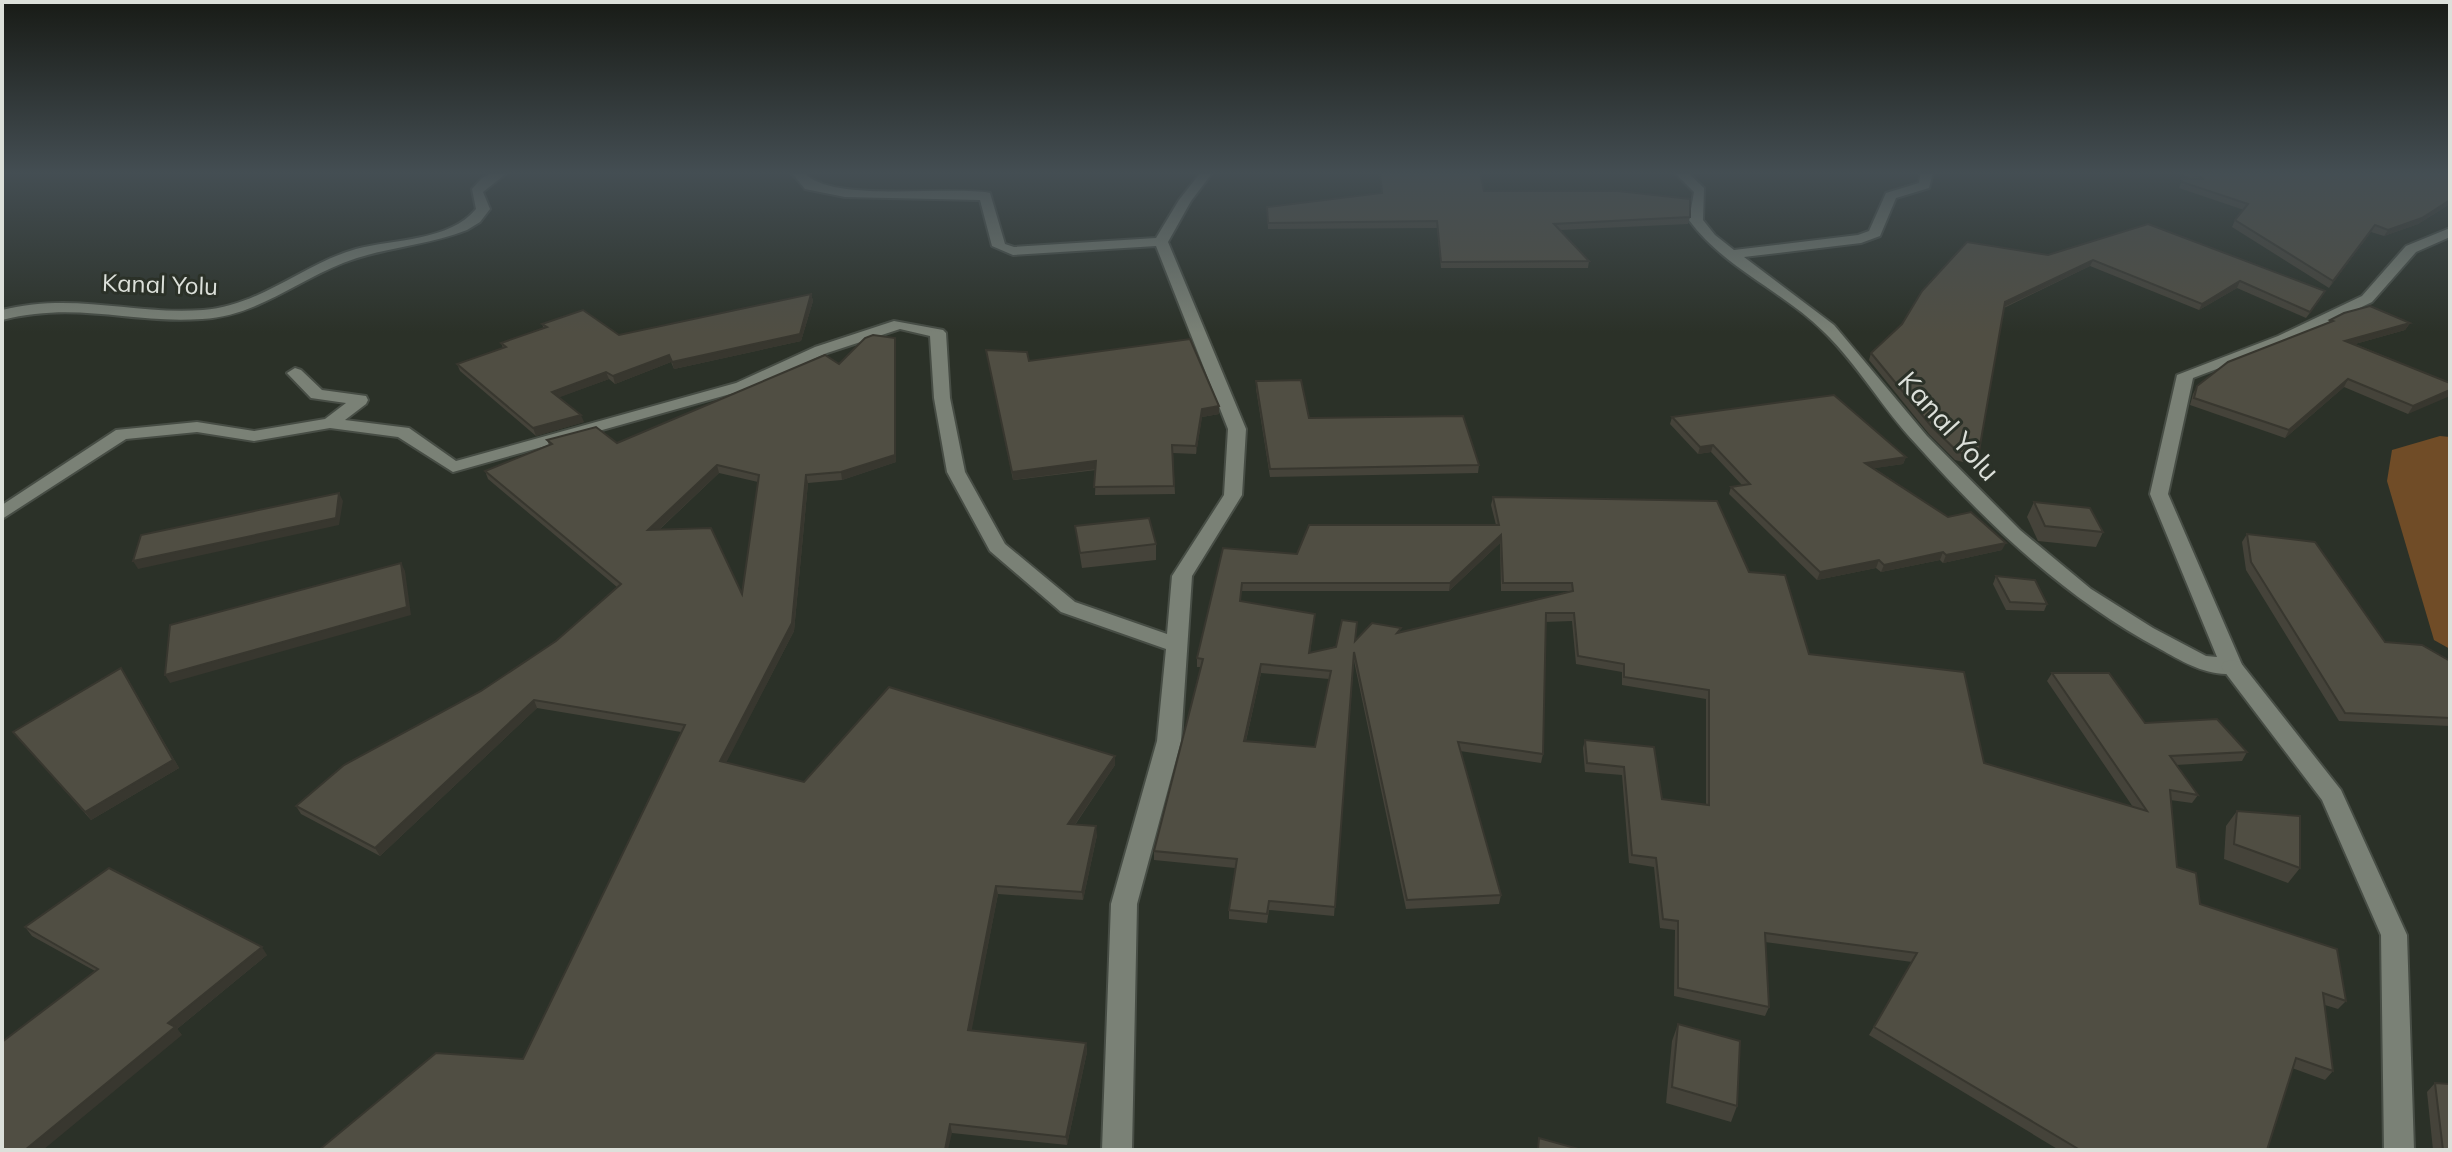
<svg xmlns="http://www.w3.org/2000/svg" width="2452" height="1152" viewBox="0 0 2452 1152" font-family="Mulish,sans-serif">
  <rect width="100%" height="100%" fill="#2b3128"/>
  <!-- green -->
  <path fill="#704c27" d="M2440 436 2450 437V649L2434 640 2387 481 2392 450Z"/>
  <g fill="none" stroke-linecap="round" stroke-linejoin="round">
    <!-- street casing -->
    <g stroke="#474d45" stroke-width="4">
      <g id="street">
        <path d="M494 172H508L483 192 490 209 480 222 467 230C427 246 383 247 343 263 295 282 256 316 202 319 130 324 78 301 2 320V310C75 292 132 315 203 310 260 306 303 264 356 249 394 239 450 241 476 209L472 189 482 178Z"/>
        <path d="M791 172H803C832 204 945 185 990 193L1005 244 1014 247 1156 238 1179 200 1201 172H1213L1191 201 1168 242 1246 429 1242 495 1192 576 1181 741 1137 904 1132 1150H1102L1111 904 1157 741 1166 649 1061 612 990 551 947 472 934 398 930 336 900 329 827 353 748 389 453 472 398 437 330 428 254 441 197 432 126 439 2 519V505L116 430 197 422 254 431 325 419 346 403 311 398 287 373 295 368 301 370 322 390 366 396 368 400 366 404 345 420 409 428 456 461 736 383 815 347 894 321 943 330 946 333 950 398 965 472 1005 544 1075 602 1167 634 1172 576 1224 495 1228 429 1156 246 1013 255 992 246 980 200 845 197 805 189Z"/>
        <path d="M1674 172H1687L1704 188 1703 220 1715 235 1734 250 1858 235 1869 231 1886 193 1919 183 1921 172H1933L1929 188 1896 198 1880 236 1861 243 1744 257 1834 325 1927 436 2020 530 2091 589 2153 628 2206 656 2217 657 2150 494 2177 375 2278 336 2362 296 2406 246 2450 228V237L2416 252 2372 302 2288 342 2193 378 2168 494 2243 667 2240 672C2213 680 2183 662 2160 649 2066 599 1987 524 1916 444 1883 409 1858 365 1824 332 1783 291 1724 268 1689 220L1694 192Z"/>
      </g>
    </g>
    <!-- secondary casing -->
    <g stroke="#474d45" stroke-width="4">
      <path id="secondary" d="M2232 660 2240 662 2341 790 2407 935 2414 1150H2384L2381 935 2322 800 2221 667 2224 662Z"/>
    </g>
    <!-- street -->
    <use href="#street" fill="#7a8176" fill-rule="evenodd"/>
    <!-- secondary -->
    <use href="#secondary" fill="#7a8176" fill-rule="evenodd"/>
  </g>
  <!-- wall -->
  <g fill="#45433a" fill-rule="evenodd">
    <path d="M1226 172H1354L1226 173Z"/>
    <path d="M1380 172H1480L1484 191 1690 217 1688 224 1560 230 1589 261 1588 268H1441L1437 228 1268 229 1267 207 1381 193Z"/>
    <path d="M2178 172H2450V204L2418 224 2384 236 2371 232 2329 288 2232 227 2235 220 2244 210 2179 188 2182 179H2191Z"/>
    <path d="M2148 224 2321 298 2306 318 2237 288 2199 310 2090 266 2004 308 1978 457 1975 465 1955 460 1929 434 1869 360 1871 353 2048 255Z"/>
    <path d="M811 294 813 301 801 341 674 369 671 362 615 384 609 379 559 397 584 422 536 436 460 371 457 364 503 348 501 343 544 329 542 324 619 335Z"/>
    <path d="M2330 320 2410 323 2405 330 2355 344 2450 383 2408 414 2344 387 2285 438 2190 405 2193 394 2197 386 2328 323Z"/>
    <path d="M896 345V462L842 480 808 483 794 631 726 762 804 782 1115 765 1075 825 1097 835 1083 900 998 894 971 1031 1086 1043 1087 1052 1067 1145 952 1133 523 1059 681 732 537 708 380 856 301 814 296 806 481 691 556 641 617 587 488 479 485 471 549 445 547 440 617 443 839 364ZM719 473 758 482 742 594 659 530Z"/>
    <path d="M986 350 1219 406V414L1202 417 1196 454 1173 453 1175 494 1095 495 1096 470 1013 480Z"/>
    <path d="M1256 381 1309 418 1479 465 1478 473 1270 477 1256 389Z"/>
    <path d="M1672 417 1906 457 1903 464 1874 468 1948 517 2002 550 1943 563 1940 560 1881 572 1876 568 1817 580 1729 494 1731 487 1742 485 1711 452 1698 454 1670 424Z"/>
    <path d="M1493 497 1749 572 1809 654 1984 763 2133 807 2047 681 2052 673 2145 723 2247 752 2242 761 2176 765 2198 795 2192 803 2170 800 2177 867 2200 904 2346 1001 2338 1009 2325 1005 2333 1071 2325 1080 2292 1068 2267 1150H2059L1869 1035 1912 962 1765 942 1769 1007 1765 1016 1674 996 1675 930 1660 928 1654 867 1629 863 1622 775 1585 772 1583 748 1585 740 1654 747 1662 799 1706 805V699L1622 685V672L1576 664 1572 621 1545 622 1543 754 1541 763 1460 751 1501 895 1499 904 1406 909 1354 661 1334 916 1269 910 1267 923 1229 919V910L1235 868 1154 860V851L1201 667H1197V658L1223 548 1297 554 1496 525 1491 505ZM1500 543 1501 591H1571L1401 632 1355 641 1310 653 1315 614 1241 601V591H1449ZM1261 673 1329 679 1315 747 1246 741Z"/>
    <path d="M2034 502 2103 532 2096 547 2038 541 2027 517Z"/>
    <path d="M1075 526 1156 544V560L1082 568Z"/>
    <path d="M2247 534 2385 642 2450 661V726L2339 721 2246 570 2242 542Z"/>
    <path d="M1996 576 2047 604 2044 611 2006 610 1993 584Z"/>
    <path d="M126 676 179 768 91 820 13 732Z"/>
    <path d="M2237 811 2300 868 2288 883 2224 859 2226 826Z"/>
    <path d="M25 927 267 955 177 1029 182 1035 95 971 32 936Z"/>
    <path d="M1678 1024 1737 1106 1731 1122 1666 1103 1672 1041Z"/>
    <path d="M2435 1083 2450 1150H2433L2427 1092Z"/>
  </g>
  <!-- shaded-wall -->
  <g fill="#38372f">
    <path d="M2450 200V204L2418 224 2384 236 2388 230Z"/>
    <path d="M2375 225 2371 232 2329 288 2333 281Z"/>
    <path d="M2093 260 2090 266 2002 308 2005 302Z"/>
    <path d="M2240 281 2237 288 2199 310 2202 304Z"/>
    <path d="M811 294 813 301 801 341 674 369 672 362Z"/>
    <path d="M2410 323 2405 330 2341 348 2345 341Z"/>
    <path d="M895 338 896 345V462L842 480 841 472Z"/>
    <path d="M669 355 671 362 615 384 613 376Z"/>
    <path d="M606 372 609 379 555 399 552 392Z"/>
    <path d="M2348 379 2344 387 2285 438 2289 430Z"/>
    <path d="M2450 390V396L2408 414 2413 406Z"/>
    <path d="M1219 406V414L1202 417 1196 454V446L1202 409Z"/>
    <path d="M581 415 584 422 536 436 533 428Z"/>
    <path d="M1713 445 1711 452 1698 454 1700 447Z"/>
    <path d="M1906 457 1903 464 1863 470 1865 463Z"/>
    <path d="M1096 461 1097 469 1013 480 1012 472Z"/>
    <path d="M717 465 719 473 650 538 648 530Z"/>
    <path d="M806 475 808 483 794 631 723 769 720 761Z"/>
    <path d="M339 493 343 501 339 525 138 569 133 561Z"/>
    <path d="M1501 535 1500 543 1449 591 1450 583Z"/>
    <path d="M2006 543 2002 550 1943 563 1946 555Z"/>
    <path d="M1943 552 1940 560 1881 572 1884 565Z"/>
    <path d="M1879 560 1876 568 1817 580 1820 572Z"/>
    <path d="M401 563 405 571 411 615 170 683 165 675Z"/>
    <path d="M1261 664V673L1244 749V741Z"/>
    <path d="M121 668 179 768 91 820 85 812Z"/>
    <path d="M534 700 537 708 380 856 375 848Z"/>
    <path d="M1115 756V765L1069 833 1068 824Z"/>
    <path d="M1096 826 1097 835 1083 900 1082 892Z"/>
    <path d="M996 886 998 894 970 1039 968 1030Z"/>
    <path d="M262 947 267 955 177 1029 182 1035 43 1150H25L168 1023Z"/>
    <path d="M1086 1043 1087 1052 1067 1145 1066 1137Z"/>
    <path d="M950 1124 952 1133 948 1150H945Z"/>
  </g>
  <!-- building -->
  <g fill="#504e43" stroke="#38372f" stroke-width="2" fill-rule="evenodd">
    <path d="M1380 172H1480L1484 191H1618L1690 199V217L1554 224 1589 261 1441 262 1437 221 1268 223 1267 207 1382 193Z"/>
    <path d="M2191 172H2450V200L2422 218 2388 230 2375 225 2333 281 2235 220 2248 204 2182 182V179H2204Z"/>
    <path d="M2148 224 2325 291 2310 312 2240 281 2202 304 2093 260 2005 302 1978 457 1958 452 1932 427 1871 353 1902 324 1922 291 1967 242 2048 255Z"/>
    <path d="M811 294 800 334 672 362 669 355 613 376 606 372 552 392 581 415 533 428 457 364 506 347 501 343 547 327 542 324 583 310 619 335Z"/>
    <path d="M2370 306 2410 323 2345 341 2450 383V390L2413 406 2348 379 2289 430 2194 398 2197 386 2228 362 2333 321 2330 320 2344 313Z"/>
    <path d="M873 335 895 338V455L841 472 806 475 792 623 720 761 804 782 889 687 1115 756 1068 824 1096 826 1082 892 996 886 968 1030 1086 1043 1066 1137 950 1124 945 1150H319L436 1053 523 1059 685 725 534 700 375 848 296 806 344 765 481 691 556 641 621 584 485 471 552 444 547 440 596 427 617 443 825 355 839 364 865 338ZM717 465 759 475 742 594 711 528 648 530Z"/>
    <path d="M1190 339 1219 406 1202 409 1196 446 1172 445 1174 486 1094 487 1096 461 1012 472 986 350 1027 352 1029 361Z"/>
    <path d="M1301 380 1309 418 1463 416 1479 465 1270 469 1256 381Z"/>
    <path d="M1834 395 1906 457 1865 463 1948 517 1971 512 2006 543 1946 555 1943 552 1884 565 1879 560 1820 572 1731 487 1750 484 1713 445 1700 447 1672 417Z"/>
    <path d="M339 493 336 518 133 561 141 535Z"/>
    <path d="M1493 497 1717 501 1749 572 1785 575 1809 654 1964 672 1984 763 2147 811 2052 673H2109L2145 723 2217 719 2247 752 2170 756 2198 795 2170 790 2177 867 2196 873 2200 904 2337 949 2346 1001 2323 993 2333 1071 2296 1058 2267 1150H2080L1874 1027 1917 953 1765 933 1769 1007 1678 988V921L1663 919 1656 858 1632 855 1624 767 1587 763 1585 740 1654 747 1662 799 1709 805V690L1624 677V664L1578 656 1574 613H1546L1543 754 1458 742 1501 895 1407 900 1354 652 1335 907 1269 901 1267 914 1229 910 1237 859 1154 851 1203 659 1197 658 1223 548 1297 554 1309 525H1499ZM1501 535 1503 583H1572L1573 591 1397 633 1401 628 1372 623 1355 641 1357 622 1342 620 1336 647 1309 653 1315 614 1240 601 1242 583H1450ZM1261 664 1331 671 1315 747 1244 741Z"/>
    <path d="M2034 502 2090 508 2103 532 2045 526Z"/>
    <path d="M1149 518 1156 544 1080 553 1075 526Z"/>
    <path d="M2247 534 2315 542 2385 642 2422 645 2450 661V718L2345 713 2251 562Z"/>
    <path d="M401 563 407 607 165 675 170 625Z"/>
    <path d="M1996 576 2035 580 2047 604 2010 602Z"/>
    <path d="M121 668 173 760 85 812 13 732Z"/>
    <path d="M2237 811 2300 816V868L2234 844Z"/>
    <path d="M109 868 262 947 168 1023 175 1027 25 1150H2V1042L98 969 25 927Z"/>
    <path d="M1678 1024 1740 1041 1737 1106 1672 1087Z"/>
    <path d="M2435 1083 2450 1084V1150H2443Z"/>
    <path d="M1539 1138 1582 1150H1538Z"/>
  </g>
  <!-- sky -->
  <linearGradient id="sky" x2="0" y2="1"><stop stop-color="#181b16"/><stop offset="0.52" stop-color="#444e53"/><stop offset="1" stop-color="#444e53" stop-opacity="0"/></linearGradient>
  <rect width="2452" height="333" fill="url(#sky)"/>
  <g text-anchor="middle" stroke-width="6" stroke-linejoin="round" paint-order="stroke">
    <!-- far-street labels -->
    <g font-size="24" fill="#dce0da" stroke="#2b3128">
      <text transform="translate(160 285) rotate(2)" y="8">Kanal Yolu</text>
    </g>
    <!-- street labels -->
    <g font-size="28" fill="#dce0da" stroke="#2b3128">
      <text transform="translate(1949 426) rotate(48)" y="10">Kanal Yolu</text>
    </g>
  </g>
  <!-- border -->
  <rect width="2452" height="1152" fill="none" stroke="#dce0da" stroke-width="8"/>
</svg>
